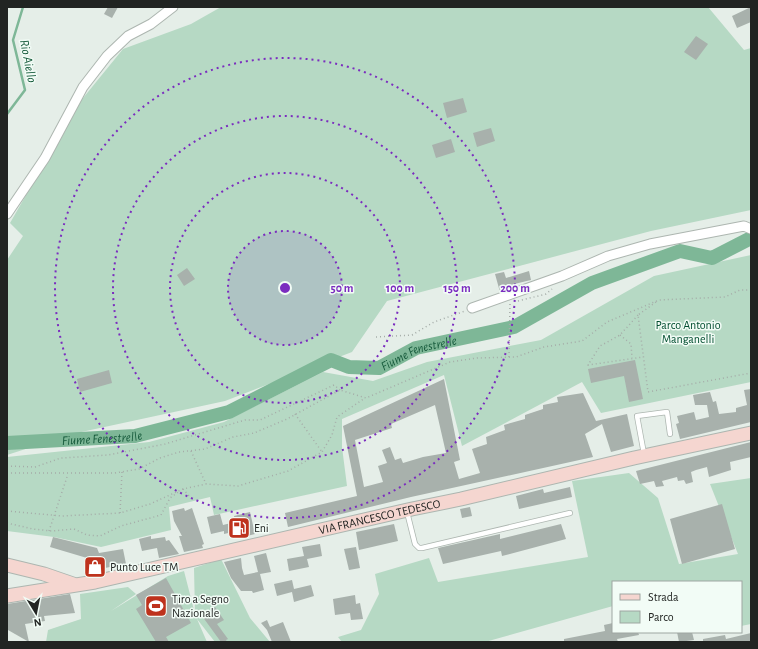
<svg xmlns="http://www.w3.org/2000/svg" width="758" height="649" viewBox="0 0 758 649" font-family="'Alegreya Sans',sans-serif">
  <rect width="100%" height="100%" fill="#e5eee8"/>
  <!-- green -->
  <g fill="#b6d9c4">
    <path d="M221 7H708L744 50 751 48V210L651 231 387 301 352 352 225 401 72 434 7 455V260L23 236 10 223 79 103 123 49 191 24Z"/>
    <path d="M751 255V382L601 413 582 382 462 446 444 375 342 419V447L347 486 214 515 210 497 169 507 171 530 101 547 54 537 7 531V457L149 442 224 422 323 372 373 381 427 362 541 340 654 276Z"/>
    <path d="M629 473 658 498 679 564 738 554 710 484 751 478V624L741 626V582H613V606L485 642H342L338 637 361 630 379 594 375 574 429 558 438 582 588 557 572 481Z"/>
    <path d="M221 559 250 618 270 642H215L197 619 207 642H46L48 630 81 619 80 594 128 587 136 594 111 611 168 576 184 571 195 614 194 568Z"/>
  </g>
  <g fill="none" stroke-linecap="round" stroke-linejoin="round">
    <!-- stream -->
    <path stroke="#7eb797" stroke-width="2.5" d="M7 114 25 90 13 40 23 7"/>
    <!-- river -->
    <path stroke="#7eb797" stroke-width="14" id="s1" d="M7 443 135 436 229 412 331 360 349 367 379 368 416 348 514 327 592 283 680 251 712 258 751 238"/>
  </g>
  <!-- building -->
  <g fill="#a8b1ac" fill-rule="evenodd">
    <path d="M108 7H118L112 18 104 14Z"/>
    <path d="M751 7V22L737 28 732 16Z"/>
    <path d="M696 36 708 44 696 60 684 52Z"/>
    <path d="M463 98 467 112 447 118 443 103Z"/>
    <path d="M491 128 495 141 477 147 473 133Z"/>
    <path d="M451 139 455 152 436 158 432 145Z"/>
    <path d="M187 268 195 279 184 286 177 275Z"/>
    <path d="M529 271 531 280 506 286 507 289 500 292 495 274 504 272 506 278Z"/>
    <path d="M635 360 643 399 629 402 624 376 591 383 588 369Z"/>
    <path d="M109 370 112 383 80 392 77 379Z"/>
    <path d="M444 379 460 460 454 462 459 479 480 473 472 449 487 444 486 437 505 430 504 425 525 419V415L543 409V405L558 402 557 397 583 393 596 421 627 414 634 446 611 452 602 424 585 434 593 457 411 497 288 527 285 513 357 496 343 426ZM435 405 446 453 423 457 403 463 401 458 395 460 390 447 382 450 387 463 378 466 383 482 364 487 355 440 392 428 391 424Z"/>
    <path d="M751 389V422L680 439 676 424 679 423 677 416 694 412 696 420 709 417 707 405H695L693 395 710 392 713 402 716 401 719 414 736 412V408L747 405 744 390Z"/>
    <path d="M751 442V457L730 462 731 470 709 477 707 467 696 470 691 472 693 482 686 484 684 480 678 481 677 477 662 481 664 486 656 487 654 481 640 484 636 471Z"/>
    <path d="M570 487 572 497 519 509 516 496 543 489 544 493Z"/>
    <path d="M722 504 735 549 682 564 670 519Z"/>
    <path d="M470 507 472 516 462 518 460 509Z"/>
    <path d="M184 508 185 511 192 508 204 544 202 545 203 548 184 552 179 536H182L174 521 172 511Z"/>
    <path d="M250 512 255 534 239 538 237 531 224 534V531L211 534 207 517 220 514 223 525 235 522 234 516Z"/>
    <path d="M394 524 398 541 359 550 356 532Z"/>
    <path d="M561 524 566 539 502 556 501 551 443 564 438 548 500 534V539Z"/>
    <path d="M151 536V539L165 537 166 541 169 540 179 554 159 558 157 548 142 551 139 539Z"/>
    <path d="M53 537 97 548 99 553 123 549 126 564 89 571 87 558 50 547Z"/>
    <path d="M320 544 322 556 307 559 309 567 289 571 287 559 304 556 302 547Z"/>
    <path d="M356 547 360 568 349 570 344 549Z"/>
    <path d="M266 553 271 572 260 574 264 590 253 593 252 591H241L231 578 224 562 241 558 242 568 244 575 258 572 254 556Z"/>
    <path d="M166 578 191 623 166 637 169 642H156L136 609 142 605 136 595Z"/>
    <path d="M292 580 294 589 311 585 314 596 294 602 292 592 277 596 274 584Z"/>
    <path d="M70 594 75 613 44 616 45 621 25 624 29 642 8 630 7 604Z"/>
    <path d="M355 595 356 604 360 603 363 619 351 620 350 613 335 615 333 599Z"/>
    <path d="M215 607 224 620 217 624 228 639 226 640 227 642H221L202 616Z"/>
    <path d="M267 620 270 627 283 622 291 642H272L267 630 261 623Z"/>
    <path d="M613 623V632H638L639 635 617 639 618 642H564V639L605 631 604 625Z"/>
    <path d="M677 632H692L694 640 679 642Z"/>
    <path d="M751 633V642H703V639L725 635 726 639Z"/>
  </g>
  <g fill="none" stroke-linecap="round" stroke-linejoin="round">
    <!-- lane casing -->
    <g stroke="#adb6b0" stroke-width="6">
      <g id="lane">
        <path d="M644 454 637 416 667 412 670 434"/>
        <path d="M407 512 415 544 419 548H422L570 513"/>
      </g>
    </g>
    <!-- street casing -->
    <g stroke="#adb6b0" stroke-width="11">
      <g id="street">
        <path d="M7 214 45 158 83 87 107 56 128 36 151 24 173 7"/>
        <path d="M472 308 562 276 608 256 650 244 744 226 751 229"/>
      </g>
    </g>
    <!-- secondary casing -->
    <g stroke="#adb6b0" stroke-width="15">
      <g id="secondary">
        <path d="M7 565 44 574 73 584"/>
        <path id="s2" d="M7 596 95 582 412 509 461 499 634 458 751 433"/>
      </g>
    </g>
    <!-- path -->
    <g stroke="#a5aca8" stroke-width="1.5" stroke-dasharray="1 3" stroke-linecap="butt">
      <path d="M518 301 546 294 552 289"/>
      <path d="M656 302 638 315 648 392 751 373"/>
      <path d="M638 315 620 335 600 346 588 365 643 357"/>
      <path d="M620 335 631 344 632 358"/>
      <path d="M376 337 412 335 434 322 465 311"/>
      <path d="M509 357 510 303"/>
      <path d="M295 414 322 452"/>
      <path d="M191 451 206 484"/>
      <path d="M7 466 35 467 61 458 108 455 165 444 245 420H260L334 385 340 390"/>
      <path d="M7 473H115L139 469 160 458 179 452 205 449 233 437 254 433 287 419 340 390 366 398 450 362 477 358 516 357 544 347 582 341 607 322 659 300 725 297 740 290H751"/>
      <path d="M183 489 191 498"/>
      <path d="M7 511 62 516 120 513 150 504 183 489 206 484 238 486 288 471 322 452 332 435 337 417 365 398"/>
      <path d="M120 513 122 472"/>
      <path d="M7 523 33 529 52 531 74 529 87 535 100 536 121 526 161 515 170 498 180 491"/>
      <path d="M49 531 68 474"/>
    </g>
    <!-- lane -->
    <use href="#lane" stroke="#fff" stroke-width="4.5"/>
    <!-- street -->
    <use href="#street" stroke="#fff" stroke-width="9"/>
    <!-- secondary -->
    <use href="#secondary" stroke="#f5d6d0" stroke-width="13"/>
  </g>
  <!-- distance rings -->
  <circle cx="285" cy="288" r="57" fill="#7b2cbf" fill-opacity=".12"/>
  <g fill="none" stroke="#7b2cbf" stroke-width="2" stroke-dasharray="2 4">
    <circle cx="285" cy="288" r="57"/>
    <circle cx="285" cy="288" r="115"/>
    <circle cx="285" cy="288" r="172"/>
    <circle cx="285" cy="288" r="230"/>
  </g>
  <!-- icons -->
  <defs>
    <g id="fuel-square" transform="scale(1.15)"><rect x="-9" y="-9" width="18" height="18" rx="4" fill="#be321d" stroke="#f2fcf6"/><path d="M-5.5-6h7V0h2V4h1.3V-2.5L3-4.5l.8-.8L6-3V5H2.5V1h-1V6h-7ZM-4.2-4.7v3.2H.2V-4.7Z" fill="#fff"/></g>
    <g id="shop-square" transform="scale(1.15)"><rect x="-9" y="-9" width="18" height="18" rx="4" fill="#be321d" stroke="#f2fcf6"/><path d="M-5-2.5h2.3a2.7 3.5 0 0 1 5.4 0H5L5.5 6h-11ZM-1.5-2.5h3a1.5 2.3 0 0 0-3 0Z" fill="#fff"/></g>
    <g id="stadium-square" transform="scale(1.15)"><rect x="-9" y="-9" width="18" height="18" rx="4" fill="#be321d" stroke="#f2fcf6"/><path d="M0-5a6.5 5 0 1 0 0 10a6.5 5 0 1 0 0-10ZM-3.5-1.8h7v3.6h-7Z" fill="#fff"/></g>
  </defs>
  <g fill-rule="evenodd">
    <use href="#fuel-square" x="239" y="528"/>
    <use href="#shop-square" x="95" y="567"/>
    <use href="#stadium-square" x="156" y="606"/>
  </g>
  <g text-anchor="middle" stroke-width="3" stroke-linejoin="round" paint-order="stroke">
    <!-- park labels -->
    <g font-size="12" fill="#014d2f" stroke="#f2fcf6">
      <text x="688" y="329">Parco Antonio<tspan x="688" dy="14">Manganelli</tspan></text>
    </g>
    <!-- street labels -->
    <g font-size="12" fill="#212422" stroke="#f2fcf6">
      <text dy="4" stroke="none"><textPath href="#s2" startOffset="381">VIA FRANCESCO TEDESCO</textPath></text>
    </g>
    <!-- poi labels -->
    <g font-size="12" fill="#212422" stroke="#f2fcf6" text-anchor="start">
      <text x="254" y="532">Eni</text>
      <text x="110" y="571">Punto Luce TM</text>
      <text x="172" y="603">Tiro a Segno<tspan x="172" dy="14">Nazionale</tspan></text>
    </g>
    <!-- water labels -->
    <g font-size="13" font-style="italic" fill="#165a3b" stroke="#f2fcf6">
      <text transform="translate(29 61) rotate(79)" y="5">Rio Aiello</text>
      <text dy="5" stroke="none"><textPath href="#s1" startOffset="432">Fiume Fenestrelle</textPath></text>
      <text dy="5" stroke="none"><textPath href="#s1" startOffset="95">Fiume Fenestrelle</textPath></text>
    </g>
  </g>
  <circle cx="285" cy="288" r="6" fill="#7b2cbf" stroke="#f2fcf6" stroke-width="2"/>
  <g font-size="12" text-anchor="middle" font-weight="bold" fill="#7b2cbf" stroke="#f2fcf6" stroke-width="3" stroke-linejoin="round" paint-order="stroke">
    <text x="342" y="292">50 m</text>
    <text x="400" y="292">100 m</text>
    <text x="457" y="292">150 m</text>
    <text x="515" y="292">200 m</text>
  </g>
  <!-- border -->
  <rect width="758" height="649" fill="none" stroke="#212422" stroke-width="16"/>
  <!-- legend -->
  <rect x="612" y="581" width="130" height="52" fill="#f2fcf6" stroke="#9ea6a1"/>
  <rect x="620" y="594" width="20" height="6" fill="#f5d6d0" stroke="#9ea6a1"/>
  <text x="648" y="601" font-size="12" fill="#212422">Strada</text>
  <rect x="620" y="611" width="20" height="12" fill="#b6d9c4" stroke="#9ea6a1"/>
  <text x="648" y="621" font-size="12" fill="#212422">Parco</text>
  <!-- north arrow -->
  <g transform="translate(36 613) rotate(170)" stroke="#f2fcf6" stroke-width="3" paint-order="stroke">
  <path d="M0-3L7 15L0 10L-7 15Z" fill="#212422"/>
  <text y="-6" font-size="11" font-weight="bold" text-anchor="middle" fill="#212422">N</text>
  </g>
</svg>
